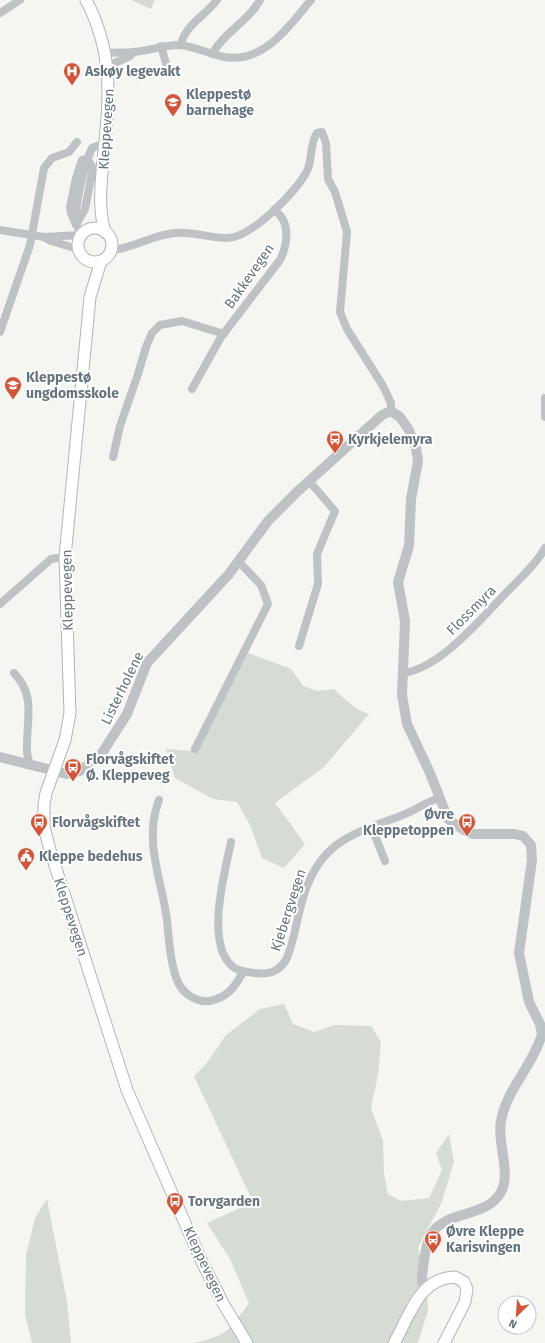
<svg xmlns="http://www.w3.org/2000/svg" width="545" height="1343" viewBox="0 0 545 1343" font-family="'Fira Sans',sans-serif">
  <rect width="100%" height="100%" fill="#f5f5f2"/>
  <!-- green -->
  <g fill="#d6dbd3">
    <path d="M131 0H155L151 9Z"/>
    <path d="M248 653 291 669 303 686 317 691 334 689C345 699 355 710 369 714L324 767 275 803 305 844 284 868 262 858 250 825 237 802 213 799 175 778 166 749 191 751 215 717Z"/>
    <path d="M284 1004 293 1024 314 1032 335 1025 371 1026 381 1042 378 1075 371 1108 383 1141 384 1173 388 1194 401 1201 429 1198 442 1170 436 1153 449 1134 454 1162 441 1204 418 1247 427 1292 428 1310 418 1343H193C228 1336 229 1330 249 1303L230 1259 207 1223 253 1202 194 1076 206 1064 226 1035 260 1009Z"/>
    <path d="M47 1199 67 1302 71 1343H32L25 1315 26 1256 35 1218Z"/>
  </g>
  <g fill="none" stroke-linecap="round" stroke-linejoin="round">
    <!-- secondary casing -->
    <g stroke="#b1b6b9" stroke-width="13">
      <g id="secondary">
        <path d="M86 0C115 55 109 102 103 161 101 184 98 209 105 232"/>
        <circle cx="95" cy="245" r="17"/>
        <path d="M101 261 90 297 65 557 70 713 65 740 46 793 44 805V827L50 850 127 1090 202 1262 224 1305 247 1343"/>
        <path d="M394 1343C409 1318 418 1278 455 1277L464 1282 467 1289 465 1302 444 1343"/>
      </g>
    </g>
    <!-- minor -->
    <g stroke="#bec2c5" stroke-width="8">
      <path d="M0 13 20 0"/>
      <path d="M181 45C184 26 206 15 217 0"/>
      <path d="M161 46 167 67"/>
      <path d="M106 53C115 52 125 53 134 52 149 51 163 45 179 45 194 46 209 54 224 57 264 64 288 27 311 0"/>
      <path d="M212 54C224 32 248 22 260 0"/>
      <path d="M108 66 130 56 134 52"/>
      <path d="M87 159 93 168 85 209 76 225 71 213 70 207 76 178 82 160Z"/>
      <path d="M0 230 44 237 81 235"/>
      <path d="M83 234C80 231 77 227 76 223 74 207 85 163 92 148L105 143"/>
      <path d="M44 237 51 241 78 249"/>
      <path d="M111 250C133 249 151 235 175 233 192 231 210 238 227 238 251 238 296 192 307 171 313 159 309 145 317 133L322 132 326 143 328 179 335 192 347 232 340 312 347 329 383 386 391 403V411"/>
      <path d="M0 332 30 245 44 168 52 158 69 152 77 142"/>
      <path d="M192 389 221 337 280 260C288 244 291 221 274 210"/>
      <path d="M545 398V417"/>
      <path d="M113 457 120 426 138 374 146 347 152 333 160 325 182 321 224 334"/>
      <path d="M0 604 51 559 65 557"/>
      <path d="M299 646 318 584 317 554 335 511 309 481"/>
      <path d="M14 673C34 694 28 714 27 741 27 750 26 757 31 765"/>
      <path d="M403 673C439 669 480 620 504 595 518 580 535 566 545 548"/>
      <path d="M195 749 268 604 261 585 239 562"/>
      <path d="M159 800C143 841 162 880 167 920 169 940 170 961 177 980 182 993 196 1003 210 1001 228 997 235 987 243 972"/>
      <path d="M372 828 385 861"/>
      <path d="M231 842C225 872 205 942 232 966 239 972 247 972 255 973 269 975 278 972 286 960 296 938 297 912 306 889 324 839 358 832 403 815 415 810 427 802 439 798"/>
    </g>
    <!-- tertiary -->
    <path stroke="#bec2c5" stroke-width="10" d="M0 757 67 774 80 771 102 753 127 714 147 663 229 574 268 521 298 491 382 415 391 411 400 417 409 430 416 448 418 461 411 499 409 546 398 582 405 621 402 695 407 724 430 773 448 819 464 830 473 834H515L523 836 531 845 532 860 519 953 529 1002 540 1024 542 1034C534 1063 509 1087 502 1116 495 1140 512 1171 501 1192 487 1218 447 1210 432 1233 426 1243 423 1266 422 1278V1282L426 1289"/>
    <!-- secondary -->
    <use href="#secondary" stroke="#fff" stroke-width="11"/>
  </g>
  <!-- icons -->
  <defs>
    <g id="hospital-pin" transform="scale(0.9)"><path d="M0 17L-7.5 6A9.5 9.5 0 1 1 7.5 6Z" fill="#cf5638" stroke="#fff"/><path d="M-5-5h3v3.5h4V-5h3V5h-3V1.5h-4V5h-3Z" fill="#fff"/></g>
    <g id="school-pin" transform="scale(0.9)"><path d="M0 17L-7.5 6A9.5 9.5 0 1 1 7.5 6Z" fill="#cf5638" stroke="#fff"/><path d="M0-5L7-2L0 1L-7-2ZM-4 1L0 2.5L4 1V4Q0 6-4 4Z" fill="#fff"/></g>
    <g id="bus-pin" transform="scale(0.9)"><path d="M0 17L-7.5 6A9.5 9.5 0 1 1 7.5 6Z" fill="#cf5638" stroke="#fff"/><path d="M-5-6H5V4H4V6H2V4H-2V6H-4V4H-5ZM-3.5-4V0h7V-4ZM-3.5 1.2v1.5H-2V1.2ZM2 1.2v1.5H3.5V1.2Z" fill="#fff"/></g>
    <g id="civic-pin" transform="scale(0.9)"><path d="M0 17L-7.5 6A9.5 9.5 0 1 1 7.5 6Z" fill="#cf5638" stroke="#fff"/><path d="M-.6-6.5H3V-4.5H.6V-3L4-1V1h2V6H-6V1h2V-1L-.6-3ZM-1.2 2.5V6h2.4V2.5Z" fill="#fff"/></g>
  </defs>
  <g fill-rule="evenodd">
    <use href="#hospital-pin" x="72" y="71"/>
    <use href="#school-pin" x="173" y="102"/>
    <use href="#school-pin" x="13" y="385"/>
    <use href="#bus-pin" x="335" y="439"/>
    <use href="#bus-pin" x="73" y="767"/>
    <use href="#bus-pin" x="39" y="822"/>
    <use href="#bus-pin" x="467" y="822"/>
    <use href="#civic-pin" x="26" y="856"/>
    <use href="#bus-pin" x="175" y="1201"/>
    <use href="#bus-pin" x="433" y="1239"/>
  </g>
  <g text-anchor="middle" stroke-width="4" stroke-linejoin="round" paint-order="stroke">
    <!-- poi labels -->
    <g font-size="14" font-weight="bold" fill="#67757f" stroke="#fff" text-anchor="start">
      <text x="85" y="76">Askøy legevakt</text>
      <text x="186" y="99">Kleppestø<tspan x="186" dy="16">barnehage</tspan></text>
      <text x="26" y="382">Kleppestø<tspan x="26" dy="16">ungdomsskole</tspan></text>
      <text x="348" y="444">Kyrkjelemyra</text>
      <text x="86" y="764">Florvågskiftet<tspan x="86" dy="16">Ø. Kleppeveg</tspan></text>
      <text x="454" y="819" text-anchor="end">Øvre<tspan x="454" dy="16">Kleppetoppen</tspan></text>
      <text x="52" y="827">Florvågskiftet</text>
      <text x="39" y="861">Kleppe bedehus</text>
      <text x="188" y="1206">Torvgarden</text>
      <text x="446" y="1236">Øvre Kleppe<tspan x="446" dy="16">Karisvingen</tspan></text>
    </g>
    <!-- street labels -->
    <g font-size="14" fill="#67757f" stroke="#fff">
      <text transform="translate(106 129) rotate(-86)" y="5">Kleppevegen</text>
      <text transform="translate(249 276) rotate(-55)" y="5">Bakkevegen</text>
      <text transform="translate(67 590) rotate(-91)" y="5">Kleppevegen</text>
      <text transform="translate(471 610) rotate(-45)" y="5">Flossmyra</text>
      <text transform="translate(122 688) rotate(-64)" y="5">Listerholene</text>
      <text transform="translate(288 910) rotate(-72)" y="5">Kjebergvegen</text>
      <text transform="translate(71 917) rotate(72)" y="5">Kleppevegen</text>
      <text transform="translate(205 1264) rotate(65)" y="5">Kleppevegen</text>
    </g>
  </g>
  <!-- north arrow -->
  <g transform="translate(517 1315) rotate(205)"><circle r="19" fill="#ffffff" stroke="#c2c8cc"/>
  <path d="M0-3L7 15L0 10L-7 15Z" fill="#cf5638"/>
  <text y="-6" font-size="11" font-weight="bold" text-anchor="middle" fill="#67757f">N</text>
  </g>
</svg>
